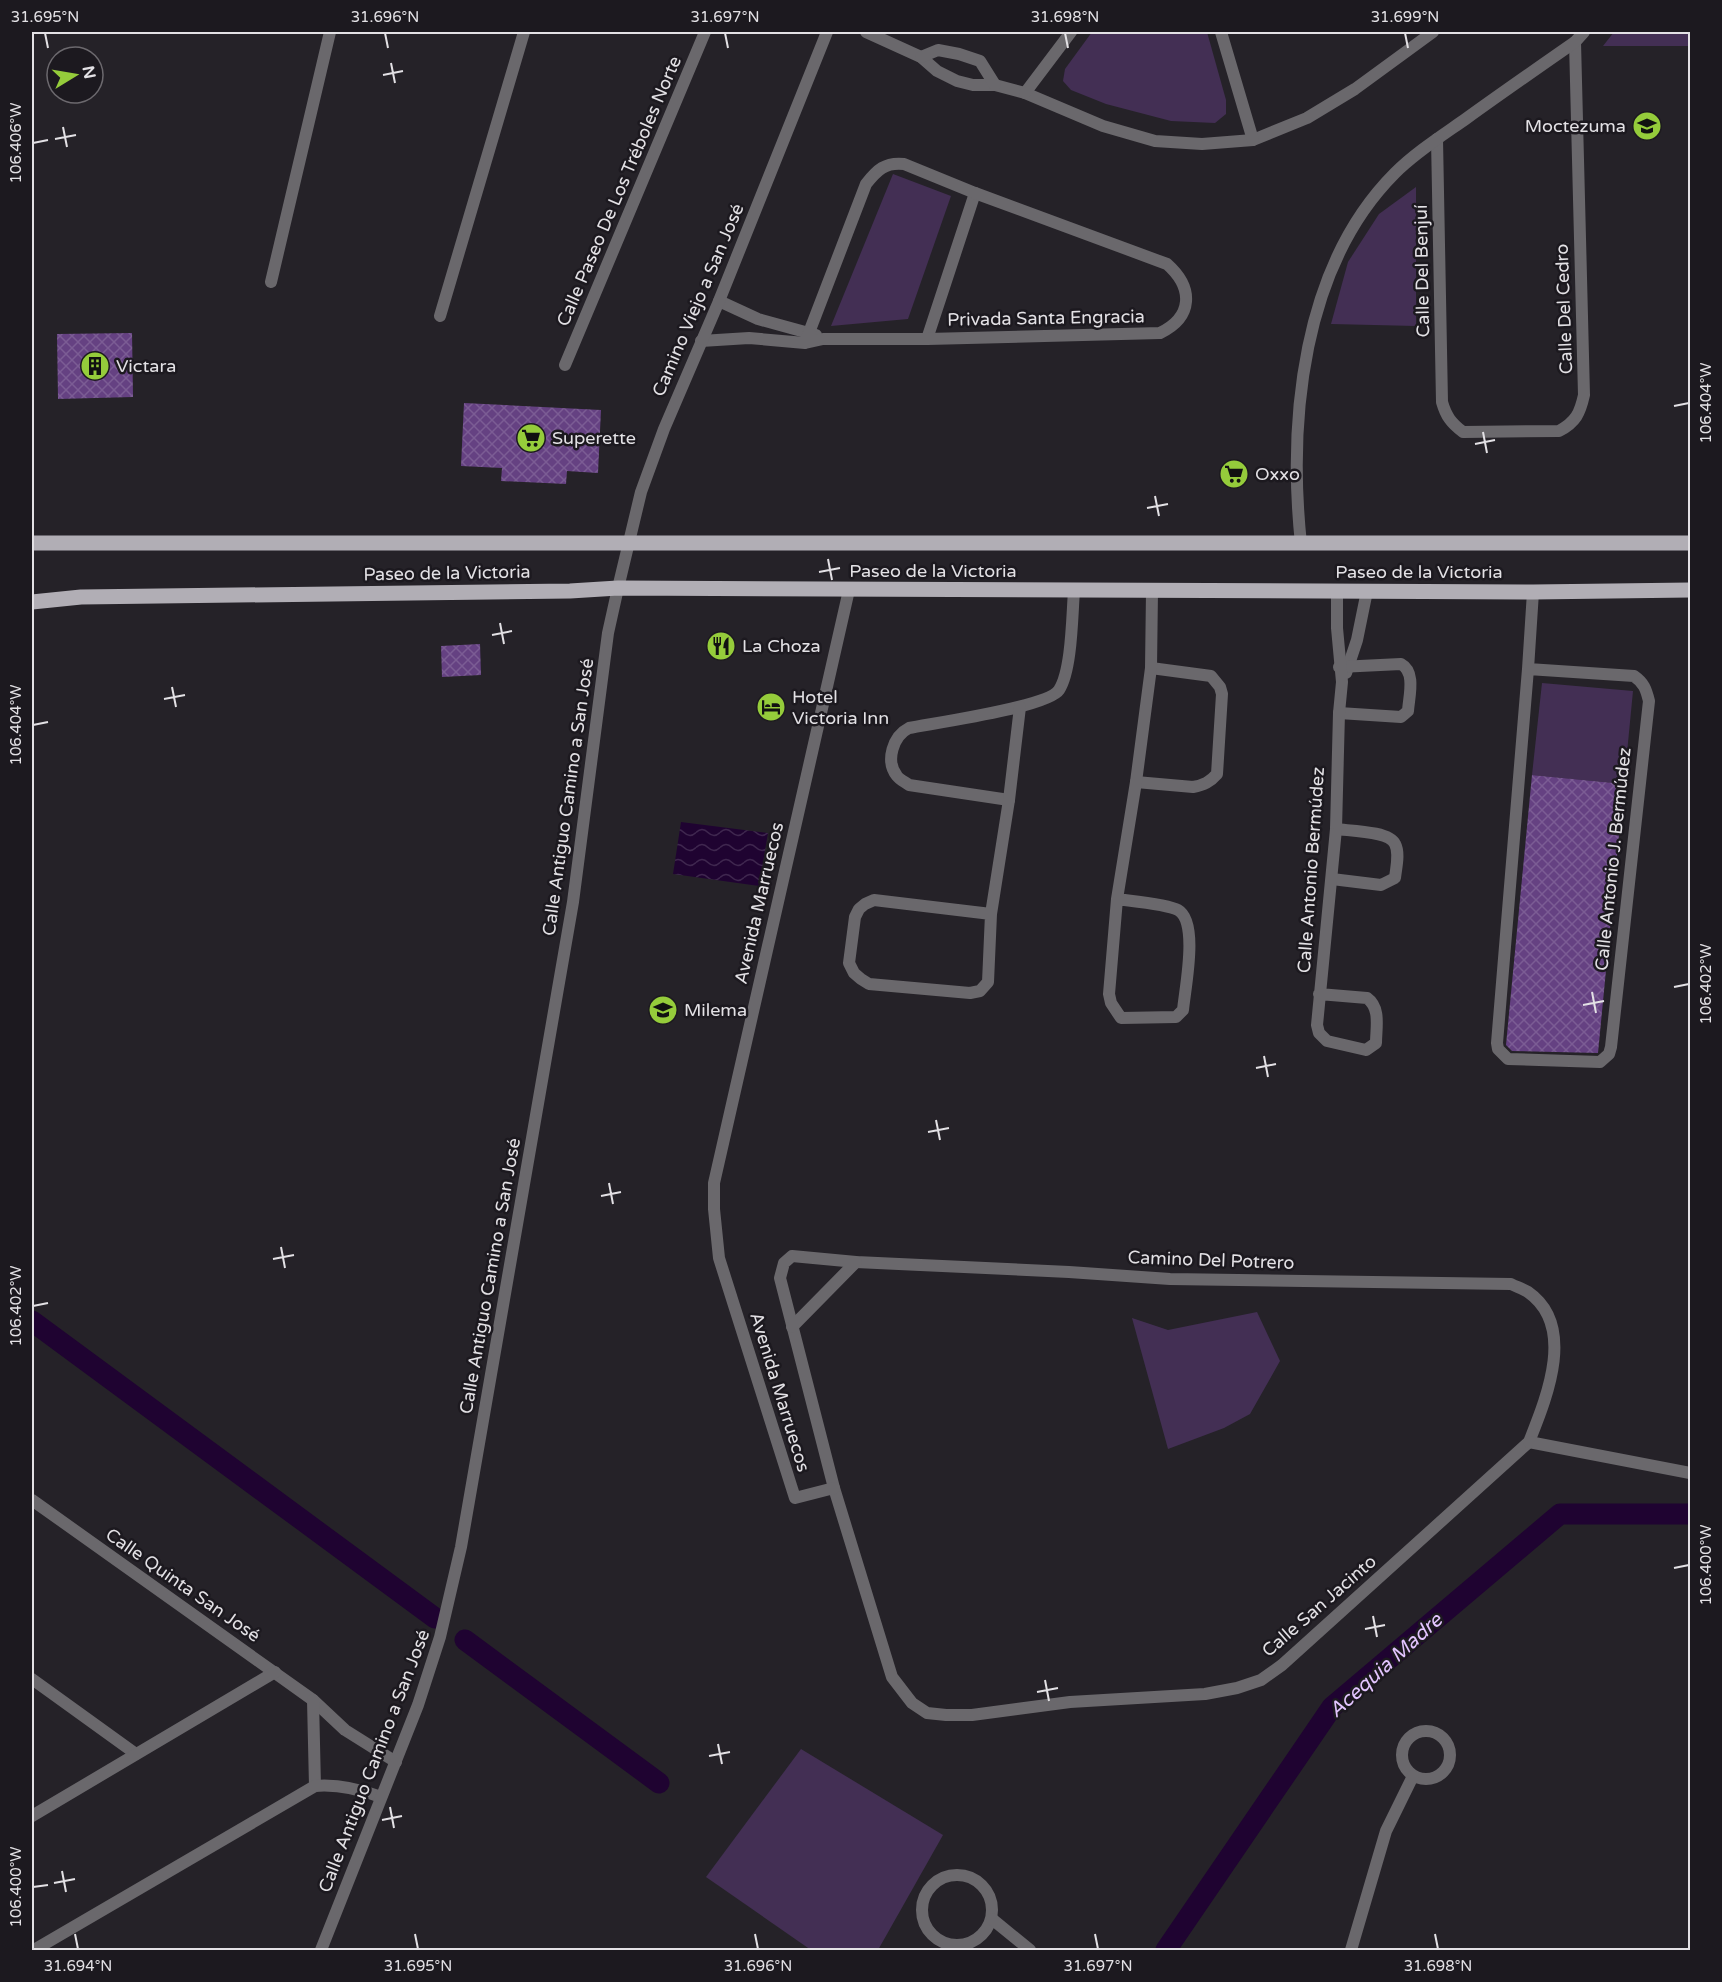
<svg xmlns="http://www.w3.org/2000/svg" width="1722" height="1982" viewBox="0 0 1722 1982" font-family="'Varela Round',sans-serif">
  <defs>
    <pattern id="water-waves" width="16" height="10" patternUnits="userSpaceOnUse" patternTransform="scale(1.5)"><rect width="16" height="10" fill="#1f0331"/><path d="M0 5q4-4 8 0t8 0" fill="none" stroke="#3f274f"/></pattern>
    <pattern id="building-cross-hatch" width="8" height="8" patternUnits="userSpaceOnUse" patternTransform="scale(1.5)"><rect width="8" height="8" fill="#654182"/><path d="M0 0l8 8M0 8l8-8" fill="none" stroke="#7b5c94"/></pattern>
  </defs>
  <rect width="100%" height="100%" fill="#252228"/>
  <!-- green -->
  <g fill="#432f54">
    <path d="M1092 32H1207L1226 100V114L1215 123 1171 121 1106 104 1071 90 1063 81 1065 69Z"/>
    <path d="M1614 32H1690V46H1603Z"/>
    <path d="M893 174 951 196 908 319 831 326Z"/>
    <path d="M1416 187V326L1331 324 1348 262 1379 214Z"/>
    <path d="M1542 683 1633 691 1624 784 1532 775Z"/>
    <path d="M1257 1312 1280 1361 1250 1414 1224 1428 1168 1449 1132 1318 1168 1330Z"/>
    <path d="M801 1749 943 1835 878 1950H811L706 1877Z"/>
  </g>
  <!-- water -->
  <path fill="url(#water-waves)" d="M681 822 768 833 759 886 673 874Z"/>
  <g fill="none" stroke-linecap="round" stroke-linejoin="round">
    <!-- canal -->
    <g stroke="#1f0331" stroke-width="21">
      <path d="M32 1321 435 1618"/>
      <path d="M465 1640 659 1783"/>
      <path d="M1166 1950 1332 1707 1560 1514H1690"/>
    </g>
  </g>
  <!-- building -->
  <g fill="url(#building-cross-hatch)">
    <path d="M132 333 133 397 58 399 57 334Z"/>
    <path d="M464 403 601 410 598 473 567 471 566 484 501 481 502 468 461 466Z"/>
    <path d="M480 644 481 675 442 677 441 646Z"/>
    <path d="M1532 775 1624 784 1598 1053 1512 1051 1506 1045Z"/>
  </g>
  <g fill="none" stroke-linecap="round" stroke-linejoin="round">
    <!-- minor -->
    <g stroke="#6a686c" stroke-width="12">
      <path d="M866 32 921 57 937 71 957 81 973 85H995L1025 93 1103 126 1155 141 1202 144 1253 140 1307 118 1355 89 1433 32"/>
      <path d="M1221 32 1253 140"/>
      <path d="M921 57 938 50 959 54 980 61 995 85"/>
      <path d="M1025 93 1071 32"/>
      <path d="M1437 139 1442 402C1446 416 1451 423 1463 432L1559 431C1576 422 1580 413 1584 395L1575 42"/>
      <path d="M271 282 330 32"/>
      <path d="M719 301 758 319 816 335"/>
      <path d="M440 316 524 32"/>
      <path d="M927 339 975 193"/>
      <path d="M701 341 749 338 805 343 823 339H927L1160 333C1193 317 1194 288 1167 264L975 193 904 164C885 162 877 170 866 184L805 343"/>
      <path d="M565 365 705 32"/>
      <path d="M1301 544C1288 420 1302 266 1395 173 1416 152 1443 135 1467 118 1503 92 1539 67 1575 42L1584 32"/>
      <path d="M1528 669 1634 676C1644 683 1646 689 1649 701L1611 1047 1609 1054 1600 1062 1508 1059 1498 1049 1497 1043 1528 669 1533 592"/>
      <path d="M1346 673 1357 640 1367 591"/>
      <path d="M1339 713 1401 717 1408 711C1409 696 1416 672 1401 664L1339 667"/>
      <path d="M1136 782 1193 787C1204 785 1210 782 1217 774L1222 694 1220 687 1211 676 1151 668"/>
      <path d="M1009 800 909 785C905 782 900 780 897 776 885 761 893 736 909 728 934 723 1048 707 1059 690 1072 670 1072 615 1074 591"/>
      <path d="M1332 879 1381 885 1395 878C1396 868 1400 853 1395 844 1389 831 1350 831 1336 829"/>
      <path d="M1117 899C1131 901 1167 904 1178 910 1199 922 1185 988 1183 1010L1176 1017 1121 1018 1111 1003 1109 994 1117 899 1136 782 1151 668 1152 591"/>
      <path d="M991 914 874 900 865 904 859 909 855 917 849 963 854 973 861 979 869 984 970 993 980 991 988 982 991 914 1009 800 1020 707"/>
      <path d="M1319 994 1367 998C1381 1008 1376 1028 1376 1043L1366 1050 1327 1041 1319 1033 1317 1025 1336 829 1339 713 1342 682 1337 628V591"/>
      <path d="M792 1256 856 1262 1069 1272 1170 1279 1511 1284C1517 1287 1523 1289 1528 1292 1577 1326 1546 1399 1529 1442L1282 1665 1261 1680 1237 1688 1205 1694 1070 1702 972 1715H946L927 1713 912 1703 892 1677 834 1488 780 1278 784 1263Z"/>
      <path d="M792 1327 856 1262"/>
      <path d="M1529 1442 1690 1473"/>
      <path d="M834 1488 795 1498 719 1258 714 1209V1183L849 590"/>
      <path d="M32 1500 313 1700 345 1730 396 1762"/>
      <path d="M32 1679 136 1754"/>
      <path d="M313 1700 315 1786"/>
      <circle cx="1426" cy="1755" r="24"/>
      <path d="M32 1816 275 1672"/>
      <circle cx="957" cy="1910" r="35"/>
      <path d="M992 1919 1030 1950"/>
      <path d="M34 1950 315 1786C338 1784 359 1789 381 1797"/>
      <path d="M1351 1950 1386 1831 1413 1776"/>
    </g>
    <!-- tertiary -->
    <path stroke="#6a686c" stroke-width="12" d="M321 1950 418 1705 440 1637 461 1547 573 902 608 633 618 588 641 492 664 429 719 301 827 32"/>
    <!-- primary -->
    <g stroke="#b1aeb5" stroke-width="15">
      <path d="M32 543H1690"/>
      <path d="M32 602 81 597 570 591 618 588 1533 592 1690 590"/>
    </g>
  </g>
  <!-- ticks -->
  <path fill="none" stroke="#e3e1e5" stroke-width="2" d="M45 33 48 48M385 33 388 48M725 33 728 48M1065 33 1068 48M1405 33 1408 48M391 63 395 83M383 75 403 71M63 127 67 147M55 139 76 135M33 143 48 140M1674 406 1689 403M1483 432 1487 453M1475 444 1495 440M1155 496 1159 516M1147 508 1168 504M828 559 832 580M819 572 840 568M500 623 504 644M492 635 512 631M172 687 176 707M164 699 185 695M33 725 48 722M1674 987 1689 984M1592 992 1596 1013M1583 1005 1604 1001M1264 1056 1268 1077M1256 1068 1276 1064M936 1120 940 1140M928 1132 949 1128M609 1183 613 1204M601 1196 621 1192M281 1247 285 1268M273 1259 294 1255M33 1306 48 1303M1674 1568 1689 1565M1373 1616 1377 1637M1365 1629 1385 1625M1045 1680 1049 1701M1037 1692 1058 1688M718 1744 722 1764M709 1756 730 1752M390 1807 394 1828M382 1820 402 1816M62 1871 66 1892M54 1883 75 1879M33 1887 48 1885M75 1934 78 1949M415 1934 418 1949M755 1934 758 1949M1095 1934 1098 1949M1435 1934 1438 1949"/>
  <!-- icons -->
  <defs>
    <g id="school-disc" transform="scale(1.5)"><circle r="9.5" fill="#95cc3b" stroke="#1c191f"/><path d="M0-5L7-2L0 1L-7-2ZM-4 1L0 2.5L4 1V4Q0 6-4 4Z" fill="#111"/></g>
    <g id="building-disc" transform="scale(1.5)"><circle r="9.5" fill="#95cc3b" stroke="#1c191f"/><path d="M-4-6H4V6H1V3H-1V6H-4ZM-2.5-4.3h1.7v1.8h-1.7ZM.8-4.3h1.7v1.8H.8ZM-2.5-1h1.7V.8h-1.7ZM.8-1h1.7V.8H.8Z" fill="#111"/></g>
    <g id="supermarket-disc" transform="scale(1.5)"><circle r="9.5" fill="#95cc3b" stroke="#1c191f"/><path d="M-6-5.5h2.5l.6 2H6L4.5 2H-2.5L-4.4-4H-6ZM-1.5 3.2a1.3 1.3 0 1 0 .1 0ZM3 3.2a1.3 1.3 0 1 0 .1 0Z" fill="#111"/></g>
    <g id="restaurant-disc" transform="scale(1.5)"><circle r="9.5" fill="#95cc3b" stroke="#1c191f"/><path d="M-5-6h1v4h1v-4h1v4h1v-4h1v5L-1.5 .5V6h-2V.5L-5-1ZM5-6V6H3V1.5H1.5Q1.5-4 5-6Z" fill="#111"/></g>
    <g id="hotel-disc" transform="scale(1.5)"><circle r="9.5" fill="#95cc3b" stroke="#1c191f"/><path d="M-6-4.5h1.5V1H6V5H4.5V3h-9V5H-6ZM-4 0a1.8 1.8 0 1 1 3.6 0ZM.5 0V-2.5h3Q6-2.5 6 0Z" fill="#111"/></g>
  </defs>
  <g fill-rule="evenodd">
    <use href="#school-disc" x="1647" y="126"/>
    <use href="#building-disc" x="95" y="366"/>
    <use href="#supermarket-disc" x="531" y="438"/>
    <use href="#supermarket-disc" x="1234" y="474"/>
    <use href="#restaurant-disc" x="721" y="646"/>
    <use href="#hotel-disc" x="771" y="707"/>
    <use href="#school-disc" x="663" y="1010"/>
  </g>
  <g text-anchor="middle" stroke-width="5" stroke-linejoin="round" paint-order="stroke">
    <!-- poi labels -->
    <g font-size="18" fill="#e3e1e5" stroke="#1c191f" text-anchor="start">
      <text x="1626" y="132" text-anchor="end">Moctezuma</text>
      <text x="116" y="372">Victara</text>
      <text x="552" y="444">Superette</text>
      <text x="1255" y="480">Oxxo</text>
      <text x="742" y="652">La Choza</text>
      <text x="792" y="703">Hotel<tspan x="792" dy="21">Victoria Inn</tspan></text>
      <text x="684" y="1016">Milema</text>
    </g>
    <!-- street labels -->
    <g font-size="18" fill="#e3e1e5" stroke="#1c191f">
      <text transform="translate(619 191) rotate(-67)" y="6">Calle Paseo De Los Tréboles Norte</text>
      <text transform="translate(1422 271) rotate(-91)" y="6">Calle Del Benjuí</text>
      <text transform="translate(698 300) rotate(-67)" y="6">Camino Viejo a San José</text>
      <text transform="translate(1564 309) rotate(-92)" y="6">Calle Del Cedro</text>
      <text transform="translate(1046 318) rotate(-1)" y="6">Privada Santa Engracia</text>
      <text x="933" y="577">Paseo de la Victoria</text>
      <text x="1419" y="578">Paseo de la Victoria</text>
      <text transform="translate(447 573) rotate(-1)" y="6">Paseo de la Victoria</text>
      <text transform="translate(568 797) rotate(-82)" y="6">Calle Antiguo Camino a San José</text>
      <text transform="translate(1613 859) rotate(-84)" y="6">Calle Antonio J. Bermúdez</text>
      <text transform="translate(1311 870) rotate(-86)" y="6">Calle Antonio Bermúdez</text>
      <text transform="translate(759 903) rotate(-77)" y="6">Avenida Marruecos</text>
      <text transform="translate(1211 1260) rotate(2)" y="6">Camino Del Potrero</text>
      <text transform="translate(490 1276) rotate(-80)" y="6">Calle Antiguo Camino a San José</text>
      <text transform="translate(780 1392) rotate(73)" y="6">Avenida Marruecos</text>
      <text transform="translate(183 1585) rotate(35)" y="6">Calle Quinta San José</text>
      <text transform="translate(1319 1606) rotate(-41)" y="6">Calle San Jacinto</text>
      <text transform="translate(374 1761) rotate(-69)" y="6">Calle Antiguo Camino a San José</text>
    </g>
    <!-- water labels -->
    <g font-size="20" font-style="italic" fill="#e3c5ff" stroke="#1c191f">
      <text transform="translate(1385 1665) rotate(-42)" y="7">Acequia Madre</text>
    </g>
  </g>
  <!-- border -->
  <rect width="1722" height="1982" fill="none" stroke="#1c191f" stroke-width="66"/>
  <!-- north arrow -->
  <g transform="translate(75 75) rotate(79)"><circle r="28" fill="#1c191f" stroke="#6c696e" stroke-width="1.5"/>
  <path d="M0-4.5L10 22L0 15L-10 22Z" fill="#95cc3b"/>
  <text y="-9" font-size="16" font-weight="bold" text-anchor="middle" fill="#e3e1e5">N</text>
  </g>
  <rect x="33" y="33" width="1656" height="1916" fill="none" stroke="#e3e1e5" stroke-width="2"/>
  <g font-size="15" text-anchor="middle" fill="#e3e1e5">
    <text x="45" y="22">31.695°N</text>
    <text x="385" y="22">31.696°N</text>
    <text x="725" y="22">31.697°N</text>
    <text x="1065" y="22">31.698°N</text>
    <text x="1405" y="22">31.699°N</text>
    <text transform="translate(16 143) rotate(-90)" y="5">106.406°W</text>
    <text transform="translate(1706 403) rotate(-90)" y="5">106.404°W</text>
    <text transform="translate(16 725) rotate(-90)" y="5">106.404°W</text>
    <text transform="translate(1706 984) rotate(-90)" y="5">106.402°W</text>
    <text transform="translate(16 1306) rotate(-90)" y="5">106.402°W</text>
    <text transform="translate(1706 1565) rotate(-90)" y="5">106.400°W</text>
    <text transform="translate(16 1887) rotate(-90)" y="5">106.400°W</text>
    <text x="78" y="1971">31.694°N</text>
    <text x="418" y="1971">31.695°N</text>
    <text x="758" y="1971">31.696°N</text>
    <text x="1098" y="1971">31.697°N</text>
    <text x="1438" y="1971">31.698°N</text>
  </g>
</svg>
